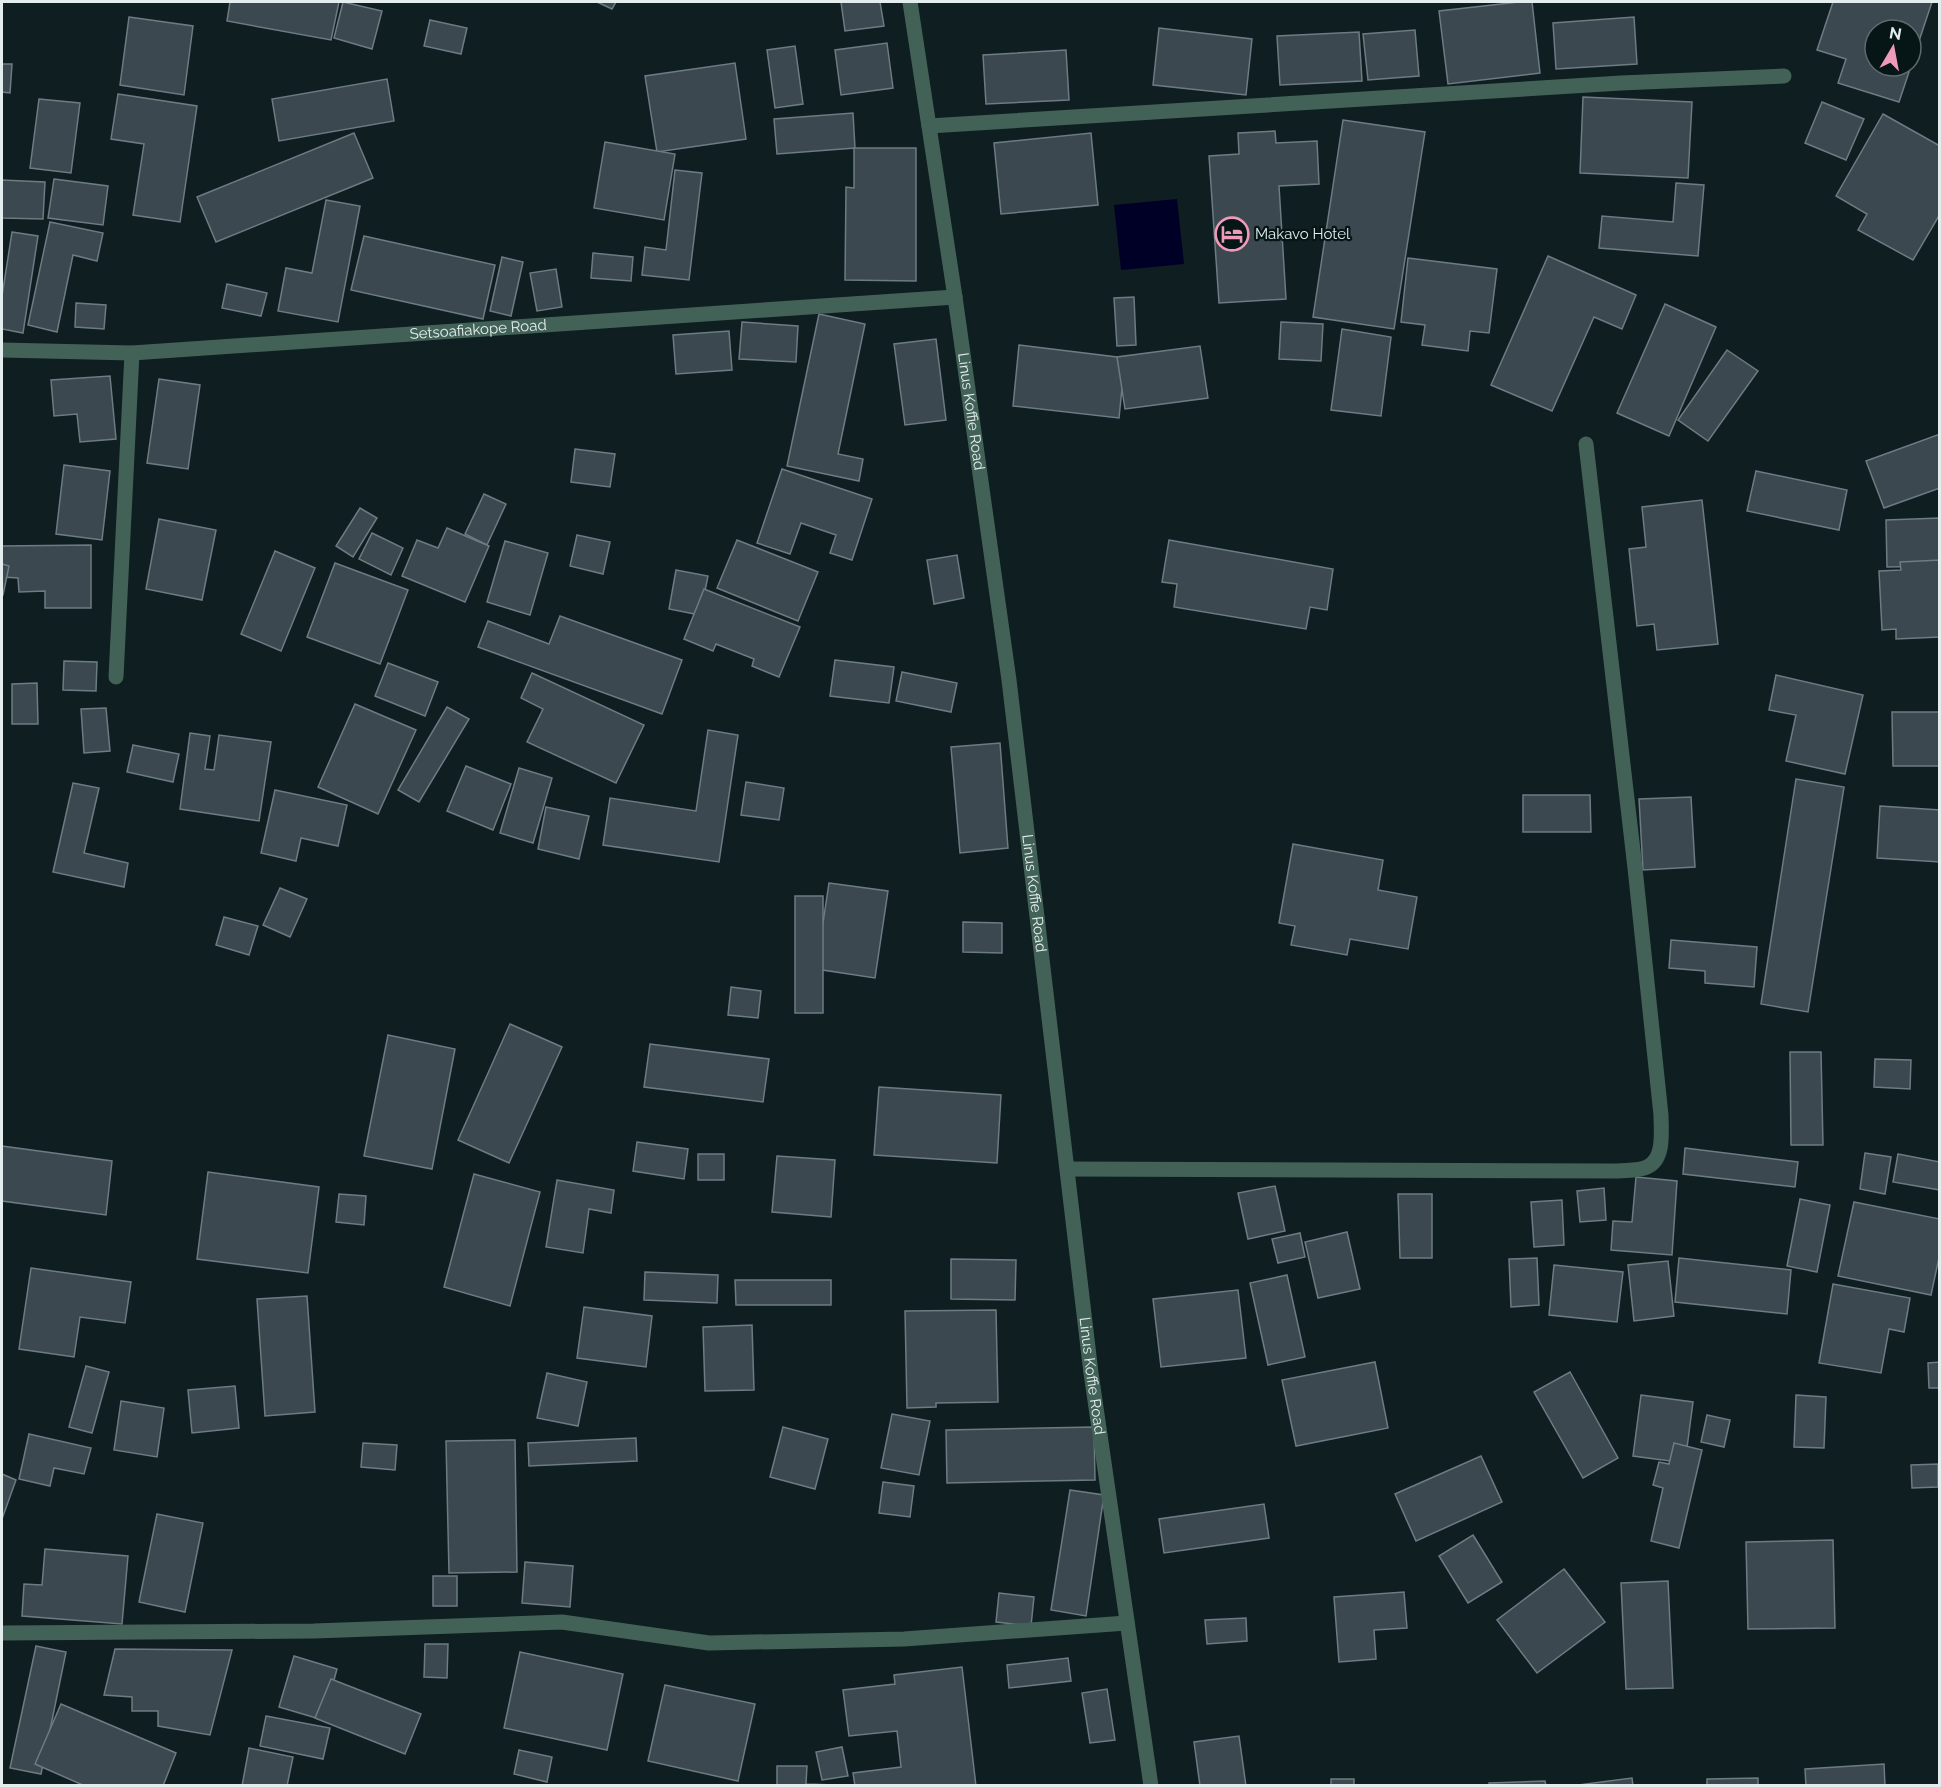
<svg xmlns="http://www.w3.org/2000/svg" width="1941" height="1787" viewBox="0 0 1941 1787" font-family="Raleway,sans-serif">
  <rect width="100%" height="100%" fill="#0f1e20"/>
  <!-- water -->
  <path fill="#000027" d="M1177 199 1184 264 1121 270 1114 205Z"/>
  <!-- building -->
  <g fill="#3b4850" stroke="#6d7b83" stroke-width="1.5">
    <path d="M230 2H339L331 40 227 21Z"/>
    <path d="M343 2 382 11 372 49 334 38Z"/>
    <path d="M597 2H616L612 9Z"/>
    <path d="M841 2H880L884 26 845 31Z"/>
    <path d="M1519 2H1532L1540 73 1448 84 1439 11Z"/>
    <path d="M1833 2H1932L1911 65V30H1875V66H1911L1899 102 1838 83 1846 59 1817 50Z"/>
    <path d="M129 17 193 26 184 95 120 85Z"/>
    <path d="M1634 17 1637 64 1556 69 1553 23Z"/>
    <path d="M430 20 467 28 461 54 424 46Z"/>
    <path d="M1159 28 1252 39 1246 95 1153 85Z"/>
    <path d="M1415 30 1419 76 1368 80 1363 34Z"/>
    <path d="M1359 32 1362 81 1280 85 1277 36Z"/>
    <path d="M887 43 893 88 841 95 835 50Z"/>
    <path d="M795 46 803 104 775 108 767 50Z"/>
    <path d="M1066 50 1069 100 986 104 983 55Z"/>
    <path d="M735 63 746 139 657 152 645 76Z"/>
    <path d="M2 64H12L10 93 2 92Z"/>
    <path d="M387 79 394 121 279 141 272 99Z"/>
    <path d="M118 94 197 106 180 222 133 215 144 144 111 139Z"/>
    <path d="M1583 97 1692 102 1688 178 1580 173Z"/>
    <path d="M39 99 80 103 71 173 30 168Z"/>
    <path d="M1822 102 1864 119 1846 160 1805 143Z"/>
    <path d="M853 113 855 148 777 154 774 119Z"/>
    <path d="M1883 114 1940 146V214L1913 260 1858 230 1867 214 1836 196Z"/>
    <path d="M1343 120 1425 132 1394 329 1313 317Z"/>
    <path d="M1275 131 1276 143 1317 141 1319 184 1279 186 1286 299 1219 303 1209 156 1239 154 1238 133Z"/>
    <path d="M354 133 373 178 216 242 197 197Z"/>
    <path d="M1091 133 1098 205 1001 214 994 143Z"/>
    <path d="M605 142 675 154 664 220 594 208Z"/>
    <path d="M854 148H916V281L845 280 846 187 854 188Z"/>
    <path d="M675 170 702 173 689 280 642 275 645 247 666 250Z"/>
    <path d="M54 179 108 186 103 225 48 218Z"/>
    <path d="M2 180 45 182 43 219 2 218Z"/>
    <path d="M1676 183 1704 185 1698 256 1599 248 1602 216 1673 222Z"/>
    <path d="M326 200 360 206 338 322 278 311 286 268 312 273Z"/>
    <path d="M50 222 103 233 97 261 73 255 57 332 28 325Z"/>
    <path d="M12 232 38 236 23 333 2 329V296Z"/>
    <path d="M364 236 495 265 483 319 351 290Z"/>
    <path d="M593 253 633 257 631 281 591 278Z"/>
    <path d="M1548 256 1636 295 1622 329 1594 317 1552 411 1491 385Z"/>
    <path d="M502 257 523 262 511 316 490 311Z"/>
    <path d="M1408 258 1497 269 1489 333 1470 331 1468 351 1422 345 1425 325 1401 322Z"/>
    <path d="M556 269 562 307 537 311 530 273Z"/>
    <path d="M227 284 267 293 261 316 222 308Z"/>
    <path d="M1134 297 1136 345 1117 346 1114 298Z"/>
    <path d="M76 303 106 305 104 329 75 327Z"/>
    <path d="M1665 304 1716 327 1669 436 1617 413Z"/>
    <path d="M819 314 865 324 838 454 863 459 859 481 787 466Z"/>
    <path d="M742 322 798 326 796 362 739 359Z"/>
    <path d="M1281 322 1323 324 1321 361 1279 359Z"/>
    <path d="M1342 329 1391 337 1381 416 1331 410Z"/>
    <path d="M729 331 732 370 676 374 673 335Z"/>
    <path d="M936 339 946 420 905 425 894 344Z"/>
    <path d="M1019 345 1125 358 1119 418 1013 406Z"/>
    <path d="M1200 346 1208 398 1125 409 1117 357Z"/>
    <path d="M1727 350 1758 371 1708 441 1678 420Z"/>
    <path d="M110 376 116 439 80 442 77 414 54 416 51 380Z"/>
    <path d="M159 379 200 385 188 469 147 463Z"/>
    <path d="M1940 434V488L1884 508 1866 461Z"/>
    <path d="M575 449 615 454 610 487 571 482Z"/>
    <path d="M64 465 110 471 102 540 56 534Z"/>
    <path d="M782 469 872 499 852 560 830 553 836 535 801 523 790 554 757 543Z"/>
    <path d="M1756 471 1847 490 1839 530 1747 511Z"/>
    <path d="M484 494 506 504 487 545 465 534Z"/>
    <path d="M1702 500 1718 644 1657 650 1654 624 1637 626 1629 549 1646 547 1642 507Z"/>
    <path d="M360 508 377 518 353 557 336 546Z"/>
    <path d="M1940 518V566L1887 567 1886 520Z"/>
    <path d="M159 519 216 530 202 600 146 589Z"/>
    <path d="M447 528 489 546 465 602 402 576 417 540 438 548Z"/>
    <path d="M372 533 403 548 391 575 359 559Z"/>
    <path d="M577 535 610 542 603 574 570 566Z"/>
    <path d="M737 540 818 572 798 621 717 588Z"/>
    <path d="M1169 540 1333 569 1327 610 1310 607 1306 629 1174 607 1177 584 1162 582Z"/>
    <path d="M505 541 548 553 530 615 487 602Z"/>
    <path d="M91 545V608H45V591L19 592 18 578 2 577V546Z"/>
    <path d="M275 551 315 568 281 651 241 634Z"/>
    <path d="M957 555 964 598 934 604 927 560Z"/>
    <path d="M1940 560V637L1896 639V629L1882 630 1879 571 1901 570 1900 562Z"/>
    <path d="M335 563 408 590 380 664 307 637Z"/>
    <path d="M2 564 9 566 3 595H2Z"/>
    <path d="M676 570 708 576 700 615 669 609Z"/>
    <path d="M704 589 800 627 779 677 752 666 754 659 716 644 713 651 684 639Z"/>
    <path d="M560 616 682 660 662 714 478 647 488 621 549 644Z"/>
    <path d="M835 660 894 667 889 703 830 696Z"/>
    <path d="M64 661 97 662 96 691 63 690Z"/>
    <path d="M388 663 438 682 425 716 375 696Z"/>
    <path d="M902 672 957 683 951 712 896 701Z"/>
    <path d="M532 673 644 725 616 783 527 742 543 709 521 698Z"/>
    <path d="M1776 675 1863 695 1845 774 1786 761 1796 715 1769 710Z"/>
    <path d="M37 683 38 724H12V684Z"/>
    <path d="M355 704 416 730 378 814 318 787Z"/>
    <path d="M447 707 469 719 419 802 398 790Z"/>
    <path d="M106 708 110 751 84 753 81 709Z"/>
    <path d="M1892 712H1940V766H1893Z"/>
    <path d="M708 730 738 735 719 862 603 845 610 798 696 811Z"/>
    <path d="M190 733 210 736 205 769 214 770 219 735 271 742 259 821 180 809Z"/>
    <path d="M1000 743 1008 848 960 853 951 747Z"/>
    <path d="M133 745 179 754 173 782 127 772Z"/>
    <path d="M466 766 511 784 493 830 447 811Z"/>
    <path d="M519 768 552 778 533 843 500 833Z"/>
    <path d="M1796 779 1844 787 1808 1012 1761 1004Z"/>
    <path d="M746 782 784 788 779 820 741 815Z"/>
    <path d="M73 783 99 788 84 853 128 863 124 887 53 872Z"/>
    <path d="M275 790 347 805 338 846 301 838 296 861 261 853Z"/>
    <path d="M1523 795H1590L1591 832H1523Z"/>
    <path d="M1691 797 1695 867 1643 870 1639 799Z"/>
    <path d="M1880 806 1940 810V862L1877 858Z"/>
    <path d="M546 807 589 816 579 859 538 849Z"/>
    <path d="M1293 844 1383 860 1378 890 1417 897 1408 949 1350 939 1347 955 1291 945 1295 926 1279 923Z"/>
    <path d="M829 883 888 891 875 978 816 969Z"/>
    <path d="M280 888 307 899 290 937 263 925Z"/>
    <rect x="795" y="896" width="28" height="117"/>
    <path d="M224 917 258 926 249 955 216 945Z"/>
    <path d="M963 922 1002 923V953L963 952Z"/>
    <path d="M1671 940 1757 947 1754 987 1705 983V971L1669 968Z"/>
    <path d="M731 987 761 991 758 1018 728 1015Z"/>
    <path d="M510 1024 562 1047 509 1163 458 1140Z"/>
    <path d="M388 1035 455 1049 432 1169 364 1156Z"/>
    <path d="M650 1044 769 1059 763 1102 644 1087Z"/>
    <path d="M1790 1052H1821L1823 1145H1791Z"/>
    <path d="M1875 1059 1911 1060 1910 1089 1874 1087Z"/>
    <path d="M879 1087 1001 1095 997 1163 874 1155Z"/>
    <path d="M637 1142 688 1149 684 1179 633 1171Z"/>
    <path d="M2 1146 112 1161 106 1215 2 1201Z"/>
    <path d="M1685 1148 1798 1162 1795 1187 1683 1174Z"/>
    <path d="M1865 1153 1891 1157 1885 1194 1860 1189Z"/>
    <rect x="698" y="1154" width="26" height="26"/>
    <path d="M1898 1154 1940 1162V1190L1893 1182Z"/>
    <path d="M777 1156 835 1160 831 1217 772 1212Z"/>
    <path d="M208 1172 319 1187 308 1273 197 1259Z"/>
    <path d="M474 1174 540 1192 510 1306 444 1287Z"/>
    <path d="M1636 1177 1677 1181 1672 1255 1611 1250 1613 1221 1632 1222Z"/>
    <path d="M557 1180 614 1190 611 1213 589 1209 583 1253 546 1247Z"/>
    <path d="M1275 1186 1285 1231 1248 1239 1238 1193Z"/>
    <path d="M1604 1188 1606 1220 1580 1222 1577 1191Z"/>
    <path d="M339 1194 366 1196 364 1225 336 1222Z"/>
    <path d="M1398 1194H1432V1258H1400Z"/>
    <path d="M1800 1199 1830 1205 1817 1272 1787 1266Z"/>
    <path d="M1562 1200 1564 1245 1534 1247 1531 1202Z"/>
    <path d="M1854 1202 1940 1219V1253L1931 1295 1838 1276Z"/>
    <path d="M1347 1232 1360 1289 1318 1298 1305 1242Z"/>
    <path d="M1300 1233 1305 1257 1278 1263 1272 1239Z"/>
    <path d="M1537 1258 1539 1305 1511 1307 1509 1259Z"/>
    <path d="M1679 1258 1791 1270 1787 1314 1675 1302Z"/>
    <path d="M951 1259 1016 1260 1015 1300 951 1299Z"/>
    <path d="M1668 1261 1674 1316 1634 1321 1628 1265Z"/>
    <path d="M1554 1265 1623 1272 1617 1322 1549 1315Z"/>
    <path d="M31 1268 131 1282 125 1323 80 1317 74 1357 19 1349Z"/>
    <path d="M645 1272 718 1275 717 1303 644 1300Z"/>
    <path d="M1287 1275 1305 1357 1268 1365 1250 1283Z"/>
    <path d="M735 1280H831V1305H736Z"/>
    <path d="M1833 1284 1910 1298 1904 1332 1889 1329 1881 1373 1819 1363Z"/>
    <path d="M1238 1290 1246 1358 1161 1367 1153 1299Z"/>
    <path d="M307 1296 315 1412 265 1416 257 1299Z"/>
    <path d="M584 1307 652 1316 646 1367 577 1358Z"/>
    <path d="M996 1310 998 1402 936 1403V1407L907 1408 905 1311Z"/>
    <path d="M752 1325 754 1390 705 1391 703 1327Z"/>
    <path d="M1375 1362 1388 1428 1296 1446 1282 1380Z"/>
    <path d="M1940 1362V1388H1929L1928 1363Z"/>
    <path d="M86 1366 109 1372 92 1433 69 1427Z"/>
    <path d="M1570 1372 1618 1458 1583 1478 1534 1392Z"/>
    <path d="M547 1373 587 1382 578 1426 537 1418Z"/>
    <path d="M235 1386 239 1428 192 1433 188 1390Z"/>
    <path d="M1641 1395 1693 1402 1685 1463 1633 1456Z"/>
    <path d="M1796 1395 1826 1397 1824 1448 1794 1447Z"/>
    <path d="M121 1401 164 1408 157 1457 114 1450Z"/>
    <path d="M892 1414 930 1421 919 1475 881 1468Z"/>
    <path d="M1707 1415 1730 1420 1724 1447 1701 1442Z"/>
    <path d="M783 1427 828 1439 815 1489 770 1477Z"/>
    <path d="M1094 1427 1095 1480 947 1483 946 1430Z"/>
    <path d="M29 1434 91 1448 84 1474 54 1468 50 1486 19 1479Z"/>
    <path d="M636 1438 637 1461 529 1466 528 1443Z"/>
    <path d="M515 1440 517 1572 449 1573 446 1441Z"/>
    <path d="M363 1443 397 1445 395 1470 361 1467Z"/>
    <path d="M1674 1443 1702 1450 1679 1548 1651 1541 1663 1488 1653 1485 1659 1462 1669 1464Z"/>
    <path d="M1481 1456 1502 1502 1416 1541 1395 1494Z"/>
    <path d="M1938 1464V1487L1912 1488 1911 1465Z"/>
    <path d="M2 1474 16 1480 2 1519Z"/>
    <path d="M883 1482 914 1486 910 1517 879 1513Z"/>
    <path d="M1070 1490 1104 1495 1086 1616 1051 1610Z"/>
    <path d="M1264 1504 1269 1538 1164 1553 1159 1519Z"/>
    <path d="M157 1514 203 1523 185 1612 139 1602Z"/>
    <path d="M1473 1535 1502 1582 1468 1603 1439 1556Z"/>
    <path d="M1833 1540 1835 1628 1748 1629 1746 1542Z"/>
    <path d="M45 1549 128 1556 122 1624 22 1616 24 1584 42 1585Z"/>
    <path d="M525 1562 573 1566 570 1607 522 1603Z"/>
    <path d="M1564 1569 1605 1622 1537 1673 1497 1620Z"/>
    <rect x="433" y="1576" width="24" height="30"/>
    <path d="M1668 1581 1673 1688 1626 1689 1621 1583Z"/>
    <path d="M1404 1592 1407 1628 1374 1630 1376 1659 1339 1662 1334 1597Z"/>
    <path d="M999 1593 1034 1597 1031 1626 996 1622Z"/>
    <path d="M1246 1618 1247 1641 1207 1644 1205 1620Z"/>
    <path d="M425 1644H448L447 1678 424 1677Z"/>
    <path d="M36 1646 66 1652 41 1774 10 1768Z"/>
    <path d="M115 1649 232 1650 210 1735 158 1726V1711H132V1697L104 1695Z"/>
    <path d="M520 1652 623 1674 607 1750 504 1728Z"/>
    <path d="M294 1656 337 1669 323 1720 279 1707Z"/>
    <path d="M1068 1658 1071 1681 1009 1688 1007 1665Z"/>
    <path d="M962 1667 976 1786H855L853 1773 901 1767 897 1731 849 1736 843 1690 895 1684 894 1675Z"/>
    <path d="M331 1679 421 1714 405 1754 315 1718Z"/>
    <path d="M665 1685 755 1704 738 1781 648 1761Z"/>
    <path d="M1107 1689 1115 1740 1090 1743 1082 1693Z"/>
    <path d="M61 1704 176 1753 163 1786H85L35 1764Z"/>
    <path d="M266 1716 330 1728 323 1759 260 1746Z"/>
    <path d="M1239 1736 1246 1786H1200L1194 1742Z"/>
    <path d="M842 1747 848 1776 822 1780 816 1752Z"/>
    <path d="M249 1748 293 1757 287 1786H242Z"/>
    <path d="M519 1750 552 1757 547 1782 514 1774Z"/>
    <path d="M1884 1764 1885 1786H1806L1805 1769Z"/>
    <path d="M777 1766H807L806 1784 864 1786H777Z"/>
    <path d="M1632 1778 1633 1786H1579L1578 1785Z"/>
    <path d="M1758 1778V1786H1707V1779Z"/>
    <rect x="1331" y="1779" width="23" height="7"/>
    <path d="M1545 1781 1546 1786H1490L1489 1783Z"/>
  </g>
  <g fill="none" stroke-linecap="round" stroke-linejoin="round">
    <!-- minor -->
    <g stroke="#426257" stroke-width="15">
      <path id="s1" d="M910 2 955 297 1009 680 1091 1373 1151 1786"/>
      <path d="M929 126 1621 83 1784 76"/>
      <path id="s2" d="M2 350 132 353 955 297"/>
      <path d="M116 677 132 353"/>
      <path d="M1068 1169 1618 1171C1627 1170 1639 1171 1647 1167 1665 1159 1661 1131 1661 1115L1635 868 1586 444"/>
      <path d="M2 1633 314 1631 562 1622 709 1643 904 1639 1127 1623"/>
    </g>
  </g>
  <!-- icons -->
  <defs>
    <g id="hotel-ring" transform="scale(1.725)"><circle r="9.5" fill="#061516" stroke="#ef9ab8" stroke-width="1.5"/><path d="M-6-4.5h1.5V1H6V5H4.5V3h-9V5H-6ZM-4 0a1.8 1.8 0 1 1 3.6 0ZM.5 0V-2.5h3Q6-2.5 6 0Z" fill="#ef9ab8"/></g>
  </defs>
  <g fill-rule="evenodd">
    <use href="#hotel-ring" x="1232" y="234"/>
  </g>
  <g text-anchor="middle" stroke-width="4.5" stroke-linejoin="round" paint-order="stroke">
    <!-- poi labels -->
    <g font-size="15" fill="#e3edee" stroke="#061516" text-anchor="start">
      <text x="1255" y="239">Makavo Hotel</text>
    </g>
    <!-- street labels -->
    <g font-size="15" fill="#e3edee" stroke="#061516">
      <text dy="5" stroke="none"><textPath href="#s2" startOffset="477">Setsoafiakope Road</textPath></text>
      <text dy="5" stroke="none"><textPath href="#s1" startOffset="414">Linus Koffie Road</textPath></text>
      <text dy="5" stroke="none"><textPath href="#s1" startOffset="900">Linus Koffie Road</textPath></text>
      <text dy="5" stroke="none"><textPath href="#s1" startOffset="1386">Linus Koffie Road</textPath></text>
    </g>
  </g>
  <!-- border -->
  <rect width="1941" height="1787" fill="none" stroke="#e3edee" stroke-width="6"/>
  <!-- north arrow -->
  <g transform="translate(1893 48) rotate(10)"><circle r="28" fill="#061516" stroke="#5e6b6c" stroke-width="1.5"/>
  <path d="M0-4.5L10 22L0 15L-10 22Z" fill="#ef9ab8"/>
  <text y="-9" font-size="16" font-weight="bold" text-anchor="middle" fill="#e3edee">N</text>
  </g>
</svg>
